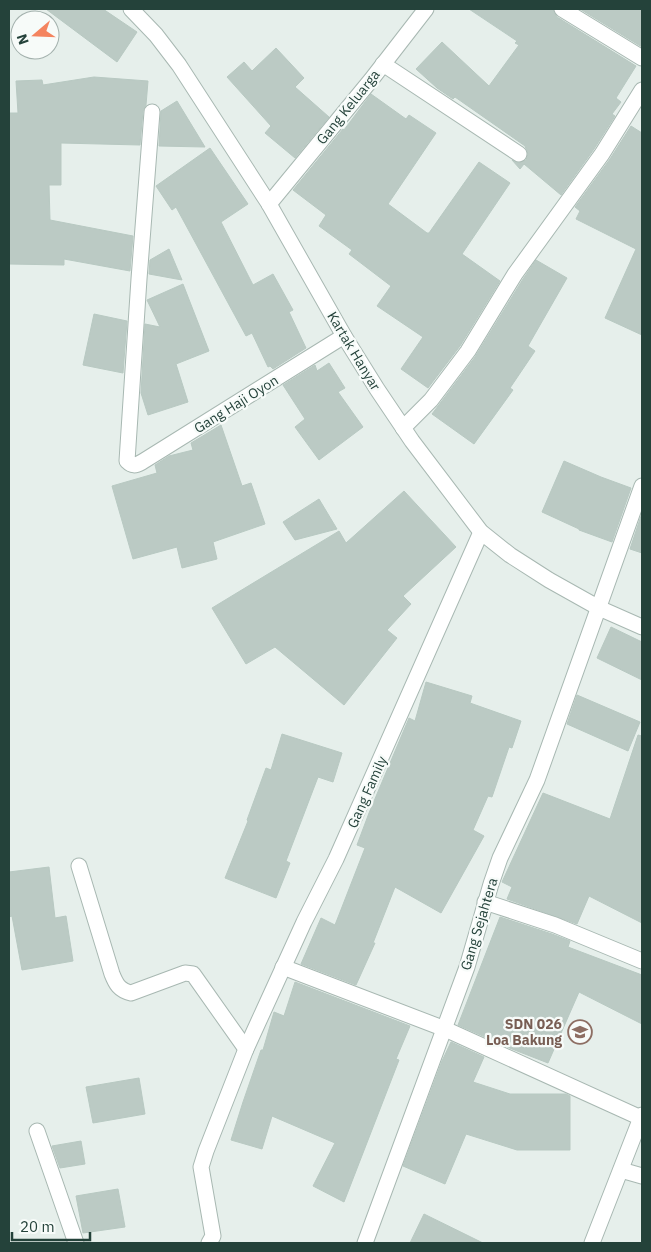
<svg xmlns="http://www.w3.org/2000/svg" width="651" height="1252" viewBox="0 0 651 1252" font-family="'IBM Plex Sans',sans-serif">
  <rect width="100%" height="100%" fill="#e6efeb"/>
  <!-- building -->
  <g fill="#bbcac4" stroke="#b8c9c2">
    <path d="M46 9H103L137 32 117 62Z"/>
    <path d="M469 9H553L557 17 636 66 616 98 621 102 612 114 615 116 594 149 561 195 524 164 520 169 512 160 519 163 526 160 528 154 525 146 455 97 453 99 437 88 416 69 442 42 489 86 519 45 515 43 517 41Z"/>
    <path d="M580 9H642V47Z"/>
    <path d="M276 48 304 78 295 87 329 117 295 158 265 133 271 126 227 77 244 62 252 71Z"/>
    <path d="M94 77 148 81 146 105 143 111 140 145 61 143V185H49L50 220 133 236 130 271 64 259V265L9 264V113H18L16 81 42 80 43 85Z"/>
    <path d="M371 94 406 119 409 115 436 133 388 204 427 233H429L479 162 510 183 462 254 500 281 460 346 428 388 401 369 423 337 377 306 391 286 349 254 352 250 319 226 326 215 293 190 343 129 344 130Z"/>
    <path d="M177 101 205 147 159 146 161 111Z"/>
    <path d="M631 126 642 133V335L605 318 636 249 576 219 580 211 575 207 610 159Z"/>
    <path d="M210 148 248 204 221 222 253 285 273 274 293 310 289 312 306 348 273 369 270 366 268 367 252 333 246 336 176 207 172 210 156 186Z"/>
    <path d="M169 249 182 280 149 274 150 260Z"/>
    <path d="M536 260 567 278 528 346 535 351 510 388 513 390 474 444 432 414 475 357 523 279Z"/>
    <path d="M183 284 209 351 176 364 188 402 148 415 141 393 145 324 160 327 147 300Z"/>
    <path d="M94 314 127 321 123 373 83 365Z"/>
    <path d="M329 363 345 388 338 392 363 427 319 460 295 427 305 419 283 385 315 365 317 371Z"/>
    <path d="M221 425 242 486 251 483 265 524 213 542 217 559 182 568 177 547 133 559 112 486 157 473 155 465 169 456 193 450 191 443Z"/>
    <path d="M564 461 601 477 631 488 612 542 579 530V529L542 512Z"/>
    <path d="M404 491 456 547 403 596 411 604 387 630 397 638 344 705 275 647 246 664 212 608 339 531 346 543Z"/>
    <path d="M319 499 337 529 295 540 283 522Z"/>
    <path d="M642 513V553L630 549Z"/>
    <path d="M611 627 642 642V680L597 658Z"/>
    <path d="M426 682 472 696 470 703 521 721 512 748 509 747 492 797 488 796 473 830 484 836 441 913 395 887 373 943H375L356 985 301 964 321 918 335 925 365 848 357 845 369 813 409 718 415 721Z"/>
    <path d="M577 695 640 722 628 751 567 724Z"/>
    <path d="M282 734 342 753 333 782 318 777 286 861 290 863 276 898 225 878 248 821 247 820 266 768 271 770Z"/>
    <path d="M638 735 642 736V923L589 896 577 924 507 899 512 887 502 882 543 793 610 819Z"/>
    <path d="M49 867 55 918 66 916 73 961 22 970 12 916 9 917V872Z"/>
    <path d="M500 917 552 934 570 941 568 947 642 975V1024L579 992 548 1063 512 1049 458 1025Z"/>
    <path d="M295 982 410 1026 396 1059 399 1060 344 1202 313 1186 335 1143 272 1116 262 1149 231 1140 243 1102 261 1050H263L274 1012 284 1016Z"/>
    <path d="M451 1042 484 1057 473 1082 510 1094H566L570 1096V1150H517L466 1134 445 1184 403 1166 442 1061Z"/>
    <path d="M139 1078 145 1114 93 1123 86 1087Z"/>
    <path d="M81 1141 85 1164 60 1168 52 1146Z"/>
    <path d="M118 1189 125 1227 83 1233 76 1196Z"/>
    <path d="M424 1214 483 1243H410Z"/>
  </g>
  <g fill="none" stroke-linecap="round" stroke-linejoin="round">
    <!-- minor casing -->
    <g stroke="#a8b8b2" stroke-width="17">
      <g id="minor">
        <path d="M562 9 642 58"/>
        <path d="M383 64 519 154"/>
        <path d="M152 112 139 279 127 461C132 466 135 466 142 462L344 336"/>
        <path d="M269 204 371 80 426 9"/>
        <path d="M403 428 431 400 468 351 515 274 602 154 642 90"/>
        <path d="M79 866 112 974C116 984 119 990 131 993L185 973 193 974 246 1049"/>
        <path d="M485 902 555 925 642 961"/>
        <path d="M283 967 445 1029 641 1118"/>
        <path d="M37 1131 76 1243"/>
        <path d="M621 1170 642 1176"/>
        <path d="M209 1243 213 1236 201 1167 206 1151 246 1049 304 922 336 859 481 532"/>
        <path d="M365 1243 467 967 491 884 500 858 537 780 642 486"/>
        <path d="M592 1243 642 1115"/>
      </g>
    </g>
    <!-- tertiary casing -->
    <g stroke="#a8b8b2" stroke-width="17">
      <path id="tertiary" d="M131 9 156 35 179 65 269 204 344 336 377 389 412 441 481 532 510 555 549 580 599 608 642 627"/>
    </g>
    <!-- minor -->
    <use href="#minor" stroke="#fff" stroke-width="15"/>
    <!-- tertiary -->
    <use href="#tertiary" stroke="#fff" stroke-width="15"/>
  </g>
  <!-- icons -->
  <defs>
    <g id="school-ring" transform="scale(1.25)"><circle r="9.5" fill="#f7fbf9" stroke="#8d6e63" stroke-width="1.5"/><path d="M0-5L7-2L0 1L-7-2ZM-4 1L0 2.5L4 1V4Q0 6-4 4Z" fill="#8d6e63"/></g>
  </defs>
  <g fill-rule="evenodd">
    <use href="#school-ring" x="580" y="1032"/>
  </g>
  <g text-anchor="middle" stroke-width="4.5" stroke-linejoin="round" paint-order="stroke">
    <!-- street labels -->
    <g font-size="14" fill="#24423a" stroke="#f7fbf9">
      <text transform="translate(348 107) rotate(-51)" y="5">Gang Keluarga</text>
      <text transform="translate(354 351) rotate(59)" y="5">Kartak Hanyar</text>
      <text transform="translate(236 404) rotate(-32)" y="5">Gang Haji Oyon</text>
      <text transform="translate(367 792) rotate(-66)" y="5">Gang Family</text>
      <text transform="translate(479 924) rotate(-73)" y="5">Gang Sejahtera</text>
    </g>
    <!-- education labels -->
    <g font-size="14" font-weight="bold" fill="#785e54" stroke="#f7fbf9" text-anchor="end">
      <text x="562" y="1029">SDN 026<tspan x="562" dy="16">Loa Bakung</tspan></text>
    </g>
  </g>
  <!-- border -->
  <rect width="651" height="1252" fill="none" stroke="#24423a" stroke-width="20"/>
  <!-- north arrow -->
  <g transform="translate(35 35) rotate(251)"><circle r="24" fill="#f7fbf9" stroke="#a3b1ad"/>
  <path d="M0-4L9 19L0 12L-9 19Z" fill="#f4845f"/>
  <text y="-8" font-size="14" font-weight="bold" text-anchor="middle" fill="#24423a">N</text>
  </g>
  <!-- scale -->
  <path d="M12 1232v8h78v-8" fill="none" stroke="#24423a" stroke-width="2.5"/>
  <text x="20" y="1232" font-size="15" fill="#24423a" stroke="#f7fbf9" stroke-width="4" paint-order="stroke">20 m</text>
</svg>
